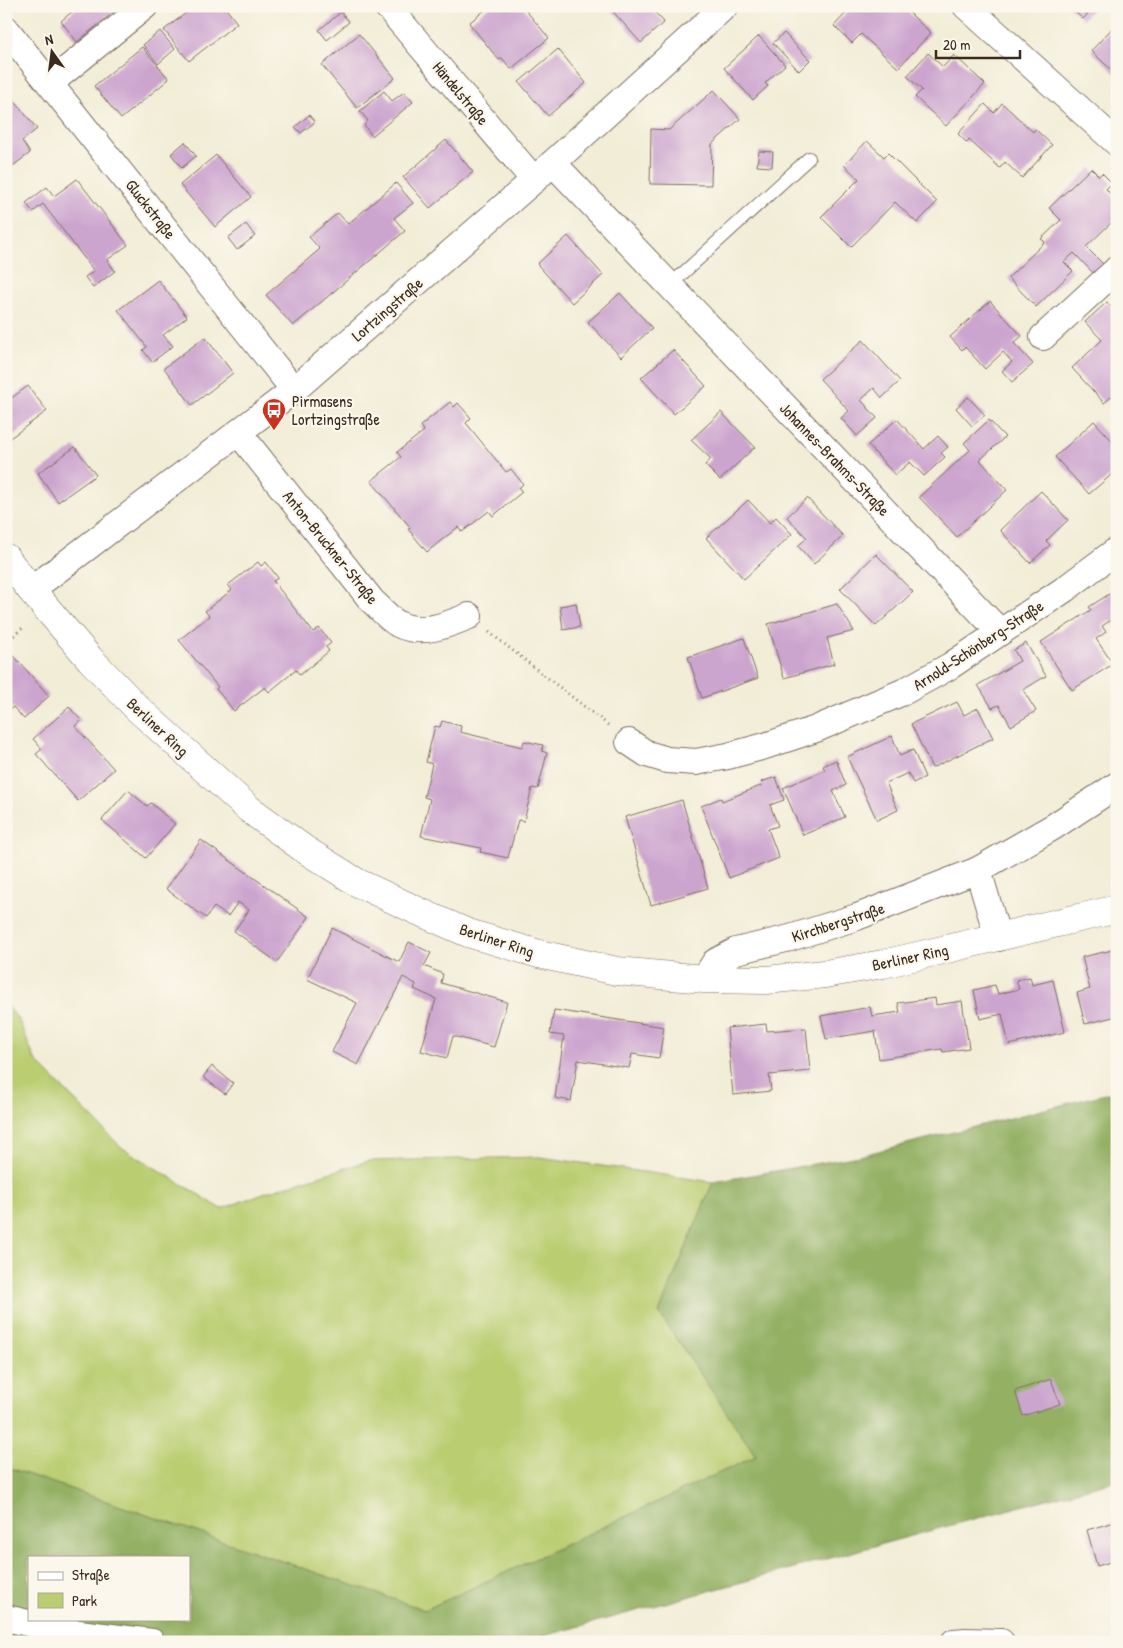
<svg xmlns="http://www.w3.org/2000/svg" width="1123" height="1648" viewBox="0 0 1123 1648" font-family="'Patrick Hand',sans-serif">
  <rect width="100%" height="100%" fill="#fbf7ec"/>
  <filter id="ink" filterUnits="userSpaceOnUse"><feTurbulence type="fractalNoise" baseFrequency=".02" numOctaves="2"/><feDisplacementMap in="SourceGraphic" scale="10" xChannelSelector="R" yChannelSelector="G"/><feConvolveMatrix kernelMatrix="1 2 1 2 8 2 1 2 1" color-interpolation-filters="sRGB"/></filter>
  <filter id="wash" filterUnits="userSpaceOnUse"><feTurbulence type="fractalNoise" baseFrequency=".0096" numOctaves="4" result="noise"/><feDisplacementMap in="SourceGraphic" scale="20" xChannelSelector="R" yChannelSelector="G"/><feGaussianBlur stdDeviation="1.12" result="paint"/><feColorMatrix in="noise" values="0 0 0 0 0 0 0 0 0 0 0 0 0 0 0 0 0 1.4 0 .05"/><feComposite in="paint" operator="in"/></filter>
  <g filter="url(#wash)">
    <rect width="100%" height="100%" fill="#f2edd7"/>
    <!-- green -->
    <path fill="#bacd71" stroke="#7a7c48" d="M6 1002 20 1023 35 1060 121 1147 222 1209 263 1193 368 1161 540 1157 713 1182 659 1313 756 1456 425 1610 6 1467Z"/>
    <!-- forest -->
    <path fill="#93b063" stroke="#676d40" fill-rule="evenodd" d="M1117 1091V1480L522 1642H6V1467L425 1610 756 1456 659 1313 713 1182 859 1156ZM29 1557H189V1619H29Z"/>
    <g id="blocks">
      <!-- building -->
      <g fill="#cca5cf">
        <path d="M79 6H121L77 42 61 21Z"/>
        <path d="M195 6H224L237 23 189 61 164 30Z"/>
        <path d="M490 6H522L549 38 511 69 502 58 499 60 469 23Z"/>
        <path d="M608 6H649L664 22 641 43Z"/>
        <path d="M846 6H902L931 33 898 68 861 34 852 43 834 26 850 9Z"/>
        <path d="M1068 6H1095L1083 19Z"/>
        <path d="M341 12 349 22 327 40 319 30Z"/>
        <path d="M1117 23V75L1091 51Z"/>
        <path d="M160 31 175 49 158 64 143 45Z"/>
        <path d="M784 33 810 60 799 71 773 43Z"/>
        <path d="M359 34 395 78 357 108 322 65Z"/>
        <path d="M759 36 785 65 765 83 768 86 753 100 724 68Z"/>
        <path d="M142 47 169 79 121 119 94 86Z"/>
        <path d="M558 49 586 83 548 116 519 82Z"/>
        <path d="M928 53 943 67 954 55 985 84 946 126 915 97 922 90 907 76Z"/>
        <path d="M6 90 37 129 22 141 30 153 6 171Z"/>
        <path d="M714 90 740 119 712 144 711 185 650 184 651 129 669 130Z"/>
        <path d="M384 91 392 101 404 92 413 102 372 136 364 125 368 121 360 111Z"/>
        <path d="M1002 103 1033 132 1035 129 1052 145 1022 178 1005 162 1000 168 969 140 967 143 958 134 985 104 994 113Z"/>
        <path d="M309 115 315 122 301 133 295 127Z"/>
        <path d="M446 140 473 172 430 208 403 177Z"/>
        <path d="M867 141 884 157 888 153 937 202 917 223 895 202 851 247 821 217 859 179 844 165Z"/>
        <path d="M185 142 196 156 182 168 171 154Z"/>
        <path d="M759 151 773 152 772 167 757 166Z"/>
        <path d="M216 155 251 197 215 227 180 185Z"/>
        <path d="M1091 168 1099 176 1102 173 1112 183 1106 189 1117 201V217L1086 247 1105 266 1095 275 1074 253 1064 262 1073 271 1036 307 1008 278 1045 242 1041 239 1061 220 1049 208Z"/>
        <path d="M77 179 128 245 107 260 115 271 93 288 85 277 94 271 43 204 33 212 26 203 47 187 54 196Z"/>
        <path d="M396 183 413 203 394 218 405 231 293 326 266 295 320 249 309 237 338 213 348 224Z"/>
        <path d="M246 224 255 236 237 250 228 238Z"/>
        <path d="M568 236 603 275 572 303 537 264Z"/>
        <path d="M158 280 187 317 163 335 173 346 152 362 143 350 147 347 118 310Z"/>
        <path d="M620 293 652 328 621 357 588 322Z"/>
        <path d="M990 301 1022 336 1014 343 1033 364 1012 382 1002 371 1012 362 1003 352 985 369 965 347 962 350 950 337Z"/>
        <path d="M1107 302 1117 313V327L1114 329 1117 332V392L1104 403 1072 368 1102 340 1085 322Z"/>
        <path d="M205 337 233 373 192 405 164 368Z"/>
        <path d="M863 340 900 381 882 398 874 388 861 400 877 418 857 436 841 418 849 411 820 379Z"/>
        <path d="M673 350 706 386 674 414 641 378Z"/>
        <path d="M28 386 47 411 6 441V402Z"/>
        <path d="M968 397 985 415 972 426 956 408Z"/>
        <path d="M450 402 454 407 458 403 471 418 466 423 506 472 511 469 523 484 519 488 522 492 493 516 489 511 462 532 458 527 427 552 408 529 411 528 371 481 401 457 397 452 424 431 420 426Z"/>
        <path d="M721 412 755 447 720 480 705 465 711 459 691 440Z"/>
        <path d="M897 419 924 449 938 436 948 447 941 453 945 457 924 476 910 462 895 475 868 445Z"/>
        <path d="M989 420 1005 437 980 460 1007 490 957 537 919 497 970 450 964 443Z"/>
        <path d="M1094 421 1117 446V470L1089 494 1055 457Z"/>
        <path d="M75 447 96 475 58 502 38 473Z"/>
        <path d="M1041 491 1068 520 1046 541 1050 545 1030 563 1000 530Z"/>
        <path d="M807 498 843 536 814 564 798 546 807 538 787 517Z"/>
        <path d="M748 500 770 523 776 517 792 534 744 579 706 538Z"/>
        <path d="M876 554 913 592 876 626 840 589Z"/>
        <path d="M258 562 261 566 266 562 278 578 273 581 313 632 319 628 331 643 326 647 329 651 300 675 296 670 269 692 265 687 234 711 216 689 218 687 179 640 209 616 205 611 232 590 228 585Z"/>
        <path d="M1117 589V629L1111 620 1102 626 1106 632 1096 639 1113 664 1072 690 1041 642 1091 610 1089 607Z"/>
        <path d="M576 603 580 627 563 630 560 606Z"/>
        <path d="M837 604 854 631 827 638 834 664 784 678 768 624Z"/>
        <path d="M744 638 758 678 702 698 688 657Z"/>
        <path d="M1026 643 1046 676 1023 690 1036 711 1011 726 999 705 992 708 978 685 1020 661 1014 650Z"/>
        <path d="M14 656 49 696 24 719 13 707 6 713V662Z"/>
        <path d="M957 702 964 715 978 708 993 738 932 768 911 724Z"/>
        <path d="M69 707 81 720 75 726 114 769 78 801 36 754 42 749 33 739Z"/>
        <path d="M442 721 461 726 460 732 522 747 524 741 543 745 542 751 547 753 538 789 532 788 524 821 518 820 508 858 480 852 481 848 421 836 430 799 424 797 432 764 426 762 435 726 440 727Z"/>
        <path d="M892 736 900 756 913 750 925 777 913 783 908 773 886 783 898 810 877 820 847 757Z"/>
        <path d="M836 760 846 785 833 791 845 817 803 835 783 788 825 770 823 766Z"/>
        <path d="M776 777 784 800 770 805 778 826 768 829 779 858 729 878 701 806 721 798 722 801 763 785 761 782Z"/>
        <path d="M128 790 147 806 151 803 175 824 146 858 102 820Z"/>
        <path d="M682 800 708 888 651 905 625 817Z"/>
        <path d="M201 840 309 917 277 962 234 931 249 910 238 902 228 916 214 907 206 918 166 889Z"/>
        <path d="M332 928 399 962 409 942 431 953 424 966 443 974 441 983 507 1002 494 1047 453 1036 447 1058 421 1051 436 999 414 989 416 984 403 977 358 1065 332 1052 357 1003 307 979Z"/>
        <path d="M1117 949V1016L1085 1024 1077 993 1090 989 1082 957Z"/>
        <path d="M1030 977 1032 985 1053 980 1065 1032 1009 1045 1002 1014 980 1019 974 990 995 985 998 994 1019 989 1016 980Z"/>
        <path d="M935 998 936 1005 962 1001 969 1048 943 1052 942 1049 879 1059 875 1031 826 1039 821 1016 870 1007 872 1016 900 1012 898 1003Z"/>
        <path d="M554 1010 664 1027 659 1058 632 1054 629 1068 578 1060 571 1101 555 1098 564 1036 550 1034Z"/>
        <path d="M766 1024 767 1031 806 1028 810 1071 769 1075 771 1091 733 1095 727 1028Z"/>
        <path d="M212 1066 233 1083 225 1094 203 1077Z"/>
        <path d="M1051 1379 1060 1404 1023 1416 1015 1391Z"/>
        <path d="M1117 1521V1560L1097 1566 1087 1530Z"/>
      </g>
    </g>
  </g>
  <g filter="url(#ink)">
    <use href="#blocks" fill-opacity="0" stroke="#7b6e5f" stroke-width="1"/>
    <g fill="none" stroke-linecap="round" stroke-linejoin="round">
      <!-- lane casing -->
      <g stroke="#7b6e5f" stroke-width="14">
        <path id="lane" d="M669 286 809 158"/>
      </g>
      <!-- street casing -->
      <g stroke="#7b6e5f" stroke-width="28">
        <g id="street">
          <path d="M387 6 534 180"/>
          <path d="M966 6 1117 143"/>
          <path d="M6 29 294 390"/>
          <path d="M50 83 145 6"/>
          <path d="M553 163 1000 632"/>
          <path d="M1043 337 1117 269"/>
          <path d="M239 433 372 601C380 608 389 619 398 624 422 636 447 625 469 616"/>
          <path d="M31 590 294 390 534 180 725 6"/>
          <path d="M629 742 647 754 667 760 696 762 728 756 765 746 816 729 903 692 950 666 1065 589 1117 550"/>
          <path d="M978 870 998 938"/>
          <path d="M704 979 715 962 736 951 790 938 857 917 978 870 1053 827 1117 785"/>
          <path d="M6 1618 63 1631 152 1642"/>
          <path d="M954 1642 965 1641 1001 1642"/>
        </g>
      </g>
      <!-- secondary casing -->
      <g stroke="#7b6e5f" stroke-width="29">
        <path id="secondary" d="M6 558 31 590 90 659 137 708 249 809 304 849 358 883 420 912 468 933 539 954 617 971 704 979 766 980 825 974 883 964 1117 909"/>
      </g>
      <!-- path -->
      <g stroke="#7b6e5f" stroke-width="3" stroke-dasharray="1 4" stroke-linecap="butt">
        <path d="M489 632 608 725"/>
        <path d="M6 642 25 626"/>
      </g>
      <!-- lane -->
      <use href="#lane" stroke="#fff" stroke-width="12"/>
      <!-- street -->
      <use href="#street" stroke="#fff" stroke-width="26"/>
      <!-- secondary -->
      <use href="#secondary" stroke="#fff" stroke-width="28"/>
    </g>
  </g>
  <!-- icons -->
  <defs>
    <g id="bus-pin" transform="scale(1.25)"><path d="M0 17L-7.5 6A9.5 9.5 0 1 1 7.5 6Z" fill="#c8321e" stroke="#fbf7ec"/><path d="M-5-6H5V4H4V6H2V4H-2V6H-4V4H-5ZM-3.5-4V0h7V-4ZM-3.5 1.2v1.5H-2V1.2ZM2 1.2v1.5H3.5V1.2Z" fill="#fff"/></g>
  </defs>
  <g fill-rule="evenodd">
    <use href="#bus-pin" x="274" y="410"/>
  </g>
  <g text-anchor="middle" stroke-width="4.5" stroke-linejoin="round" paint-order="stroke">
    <!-- street labels -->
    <g font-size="16" fill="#3b2a1e" stroke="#fbf7ec">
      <text transform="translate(461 93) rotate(50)" y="6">Händelstraße</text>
      <text transform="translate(151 209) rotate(52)" y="6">Gluckstraße</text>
      <text transform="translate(387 309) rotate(-41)" y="6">Lortzingstraße</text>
      <text transform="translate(835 459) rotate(46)" y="6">Johannes-Brahms-Straße</text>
      <text transform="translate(331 547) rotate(51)" y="6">Anton-Bruckner-Straße</text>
      <text transform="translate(978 645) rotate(-33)" y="6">Arnold-Schönberg-Straße</text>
      <text transform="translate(158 727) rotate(43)" y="6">Berliner Ring</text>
      <text transform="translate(838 922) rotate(-18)" y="6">Kirchbergstraße</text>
      <text transform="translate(497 940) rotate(18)" y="6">Berliner Ring</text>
      <text transform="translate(910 957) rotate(-12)" y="6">Berliner Ring</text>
    </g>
    <!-- poi labels -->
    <g font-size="16" fill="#3b2a1e" stroke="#fbf7ec" text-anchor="start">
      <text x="292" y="407">Pirmasens<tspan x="292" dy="18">Lortzingstraße</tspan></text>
    </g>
  </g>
  <!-- margin -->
  <rect width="1123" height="1648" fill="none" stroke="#fbf7ec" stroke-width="25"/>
  <!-- legend -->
  <rect x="28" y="1556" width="162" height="65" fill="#fbf7ec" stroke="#aea59a"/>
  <rect x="38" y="1572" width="25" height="8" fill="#ffffff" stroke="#aea59a"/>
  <text x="72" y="1580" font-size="15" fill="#3b2a1e">Straße</text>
  <rect x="38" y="1593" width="25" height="15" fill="#bacd71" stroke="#aea59a"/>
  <text x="72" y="1606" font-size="15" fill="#3b2a1e">Park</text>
  <!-- north arrow -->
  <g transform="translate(52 52) rotate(346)" stroke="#fbf7ec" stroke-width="4" paint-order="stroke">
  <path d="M0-4L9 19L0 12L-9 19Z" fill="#3b2a1e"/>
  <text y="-8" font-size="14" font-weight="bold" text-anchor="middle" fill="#3b2a1e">N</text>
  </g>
  <!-- scale -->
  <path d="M936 50v8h84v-8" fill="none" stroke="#3b2a1e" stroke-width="2.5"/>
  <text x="943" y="50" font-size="15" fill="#3b2a1e" stroke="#fbf7ec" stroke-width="4" paint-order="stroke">20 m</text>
</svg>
